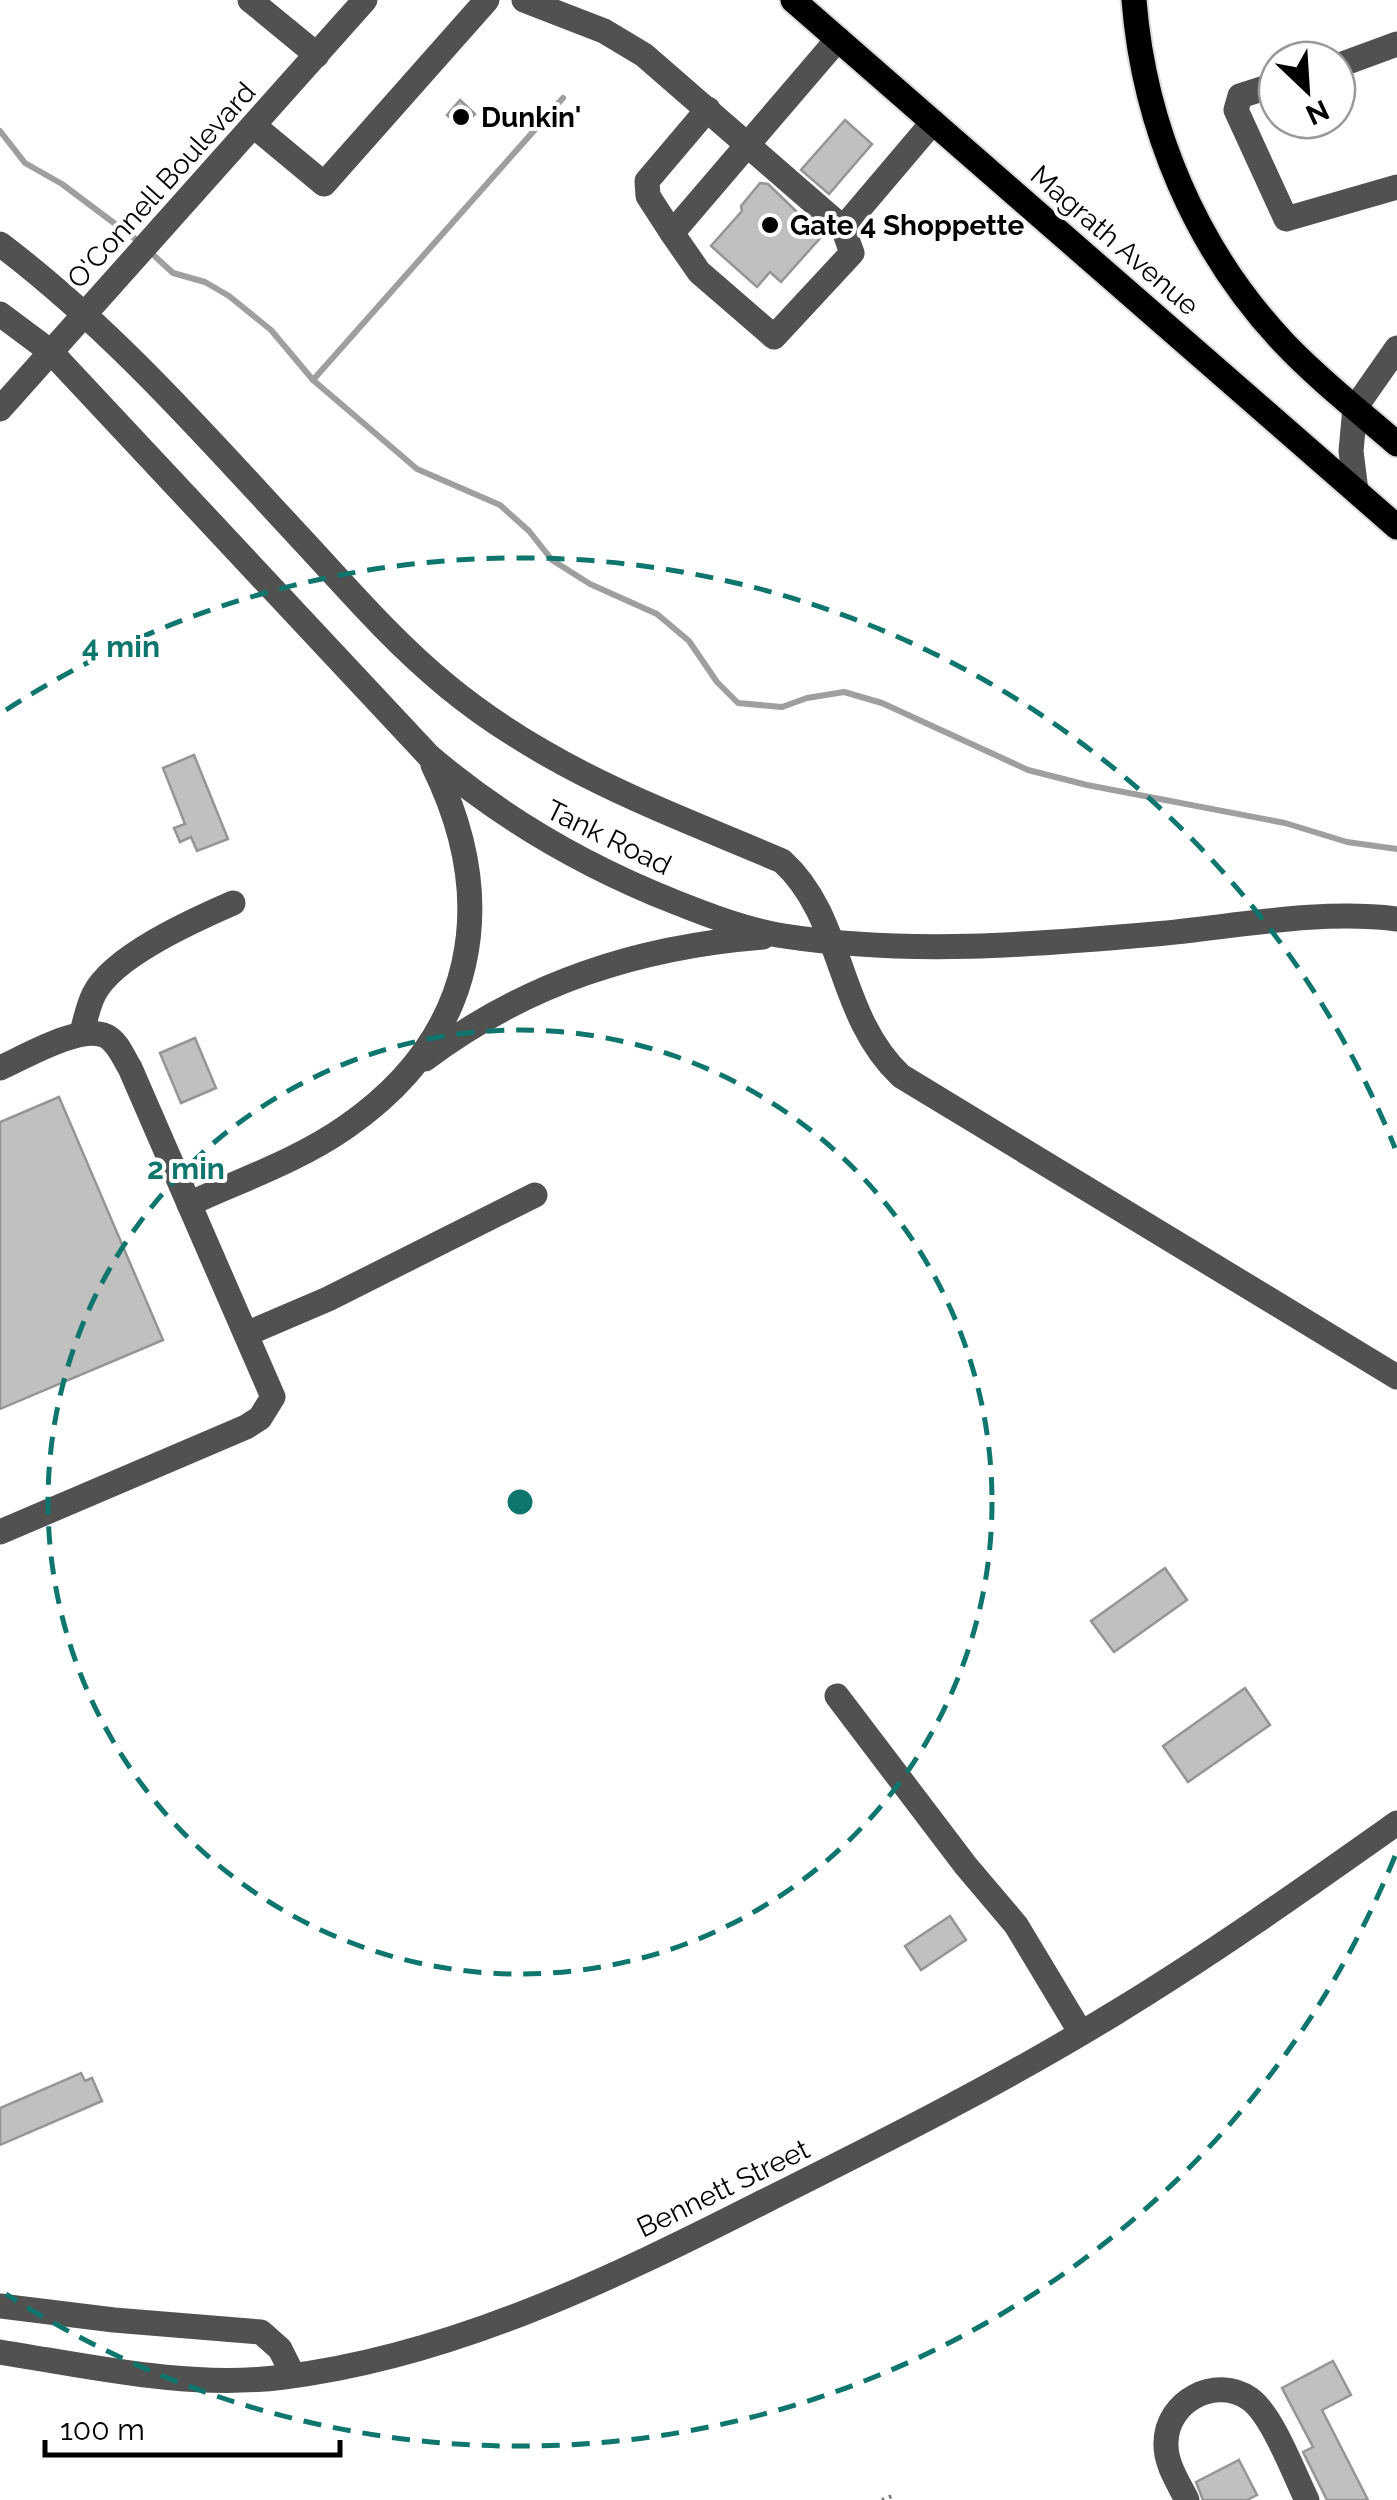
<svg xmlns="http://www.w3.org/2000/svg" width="1397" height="2500" viewBox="0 0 1397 2500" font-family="Raleway,sans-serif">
  <rect width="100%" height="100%" fill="#fff"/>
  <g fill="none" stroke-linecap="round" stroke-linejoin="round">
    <!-- stream -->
    <g stroke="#9f9f9f" stroke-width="6">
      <path d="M0 131 25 163 62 184 138 241"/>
      <path d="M148 250 173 273 205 282 229 296 271 330 313 380 417 469 500 505 529 531 552 560 590 584 657 614 689 641 717 682 738 703 782 707 807 698 844 692 882 703 1028 770 1087 785 1285 823 1347 842 1397 849"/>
      <path d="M313 380 563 98"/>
    </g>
  </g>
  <!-- building -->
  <g fill="#c0c0c0" stroke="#959595" stroke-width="2.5">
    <path d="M460 100 475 114 462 127 447 115Z"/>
    <path d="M845 120 872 144 829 194 801 170Z"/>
    <path d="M760 183 768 184 822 236 781 282 770 272 757 287 711 246 742 211 741 206Z"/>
    <path d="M194 755 228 839 197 851 191 837 180 842 174 828 185 824 163 768Z"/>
    <path d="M195 1038 216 1088 181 1103 160 1053Z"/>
    <path d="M59 1097 163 1340 0 1409V1122Z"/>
    <path d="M1165 1568 1187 1600 1114 1652 1091 1621Z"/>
    <path d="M1245 1688 1270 1725 1188 1782 1163 1746Z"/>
    <path d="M950 1916 966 1940 921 1970 905 1946Z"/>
    <path d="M81 2073 85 2081 92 2078 102 2101 0 2145V2108Z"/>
    <path d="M1333 2361 1351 2395 1322 2410 1368 2500H1327L1303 2452 1313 2447 1282 2388Z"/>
    <path d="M1239 2460 1257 2495 1247 2500H1203L1196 2482Z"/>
  </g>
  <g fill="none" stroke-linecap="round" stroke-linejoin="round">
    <!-- major casing -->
    <g stroke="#dbdbdb" stroke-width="29">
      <g id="major">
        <path d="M793 0 1397 527"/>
        <path d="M1134 0C1144 127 1196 250 1284 343 1318 379 1359 411 1397 444"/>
      </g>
    </g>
    <!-- path -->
    <path stroke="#737373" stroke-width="4" stroke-dasharray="2.5 5" stroke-linecap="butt" d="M882 2500 892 2496"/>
    <!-- minor -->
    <g stroke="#515151" stroke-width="25">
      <path d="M250 0 317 55"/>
      <path d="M524 0 604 31 644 55 843 228 933 122"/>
      <path d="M838 39 672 233 699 272 774 337 852 253 843 228"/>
      <path d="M1337 66 1397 44"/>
      <path d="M1277 84 1240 96 1236 110 1286 219 1397 187"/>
      <path d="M254 126 324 184 487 0"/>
      <path d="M672 233 648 196 647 181 708 109"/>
      <path d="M0 244C115 331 210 441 308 546 353 595 396 644 447 686 549 770 662 810 782 861 845 918 836 1015 901 1076L1397 1377"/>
      <path d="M0 314 51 352 429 756C504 820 584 866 675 902 710 916 747 930 784 936 907 955 1032 945 1155 934 1234 927 1318 909 1397 919"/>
      <path d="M0 409 365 0"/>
      <path d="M1356 491 1351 451 1355 408 1397 348"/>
      <path d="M82 1033C85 1020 88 1006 94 994 113 956 194 920 233 903"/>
      <path d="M425 1059C526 983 638 947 763 937"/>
      <path d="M0 1068C25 1057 80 1024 106 1036 118 1042 123 1057 130 1068L273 1397 260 1418 246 1427 0 1532"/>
      <path d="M189 1204C241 1180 299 1160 346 1127 476 1037 501 903 433 765"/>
      <path d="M246 1334 328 1299 535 1195"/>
      <path d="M837 1696 966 1866 1016 1925 1081 2033"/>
      <path d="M0 2306 114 2320 261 2332 280 2349 293 2375"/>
      <path d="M0 2352C94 2367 189 2389 284 2377 453 2356 611 2279 761 2203 881 2143 1001 2083 1115 2013 1212 1954 1305 1888 1397 1823"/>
      <path d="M1187 2500C1178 2482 1165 2463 1166 2443 1166 2401 1216 2375 1250 2399 1273 2416 1294 2474 1307 2500"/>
    </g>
    <!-- major -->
    <use href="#major" stroke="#000" stroke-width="25"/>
  </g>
  <!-- distance rings -->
  <g fill="none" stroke="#0f766e" stroke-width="5" stroke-dasharray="18 12">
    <circle cx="520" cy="1502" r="472"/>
    <path d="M1395 1856A944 944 0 0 1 6 2294M6 710A944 944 0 0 1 1395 1148"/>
  </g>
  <!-- markers -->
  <g fill="#000" stroke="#fff" stroke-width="4">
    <circle cx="461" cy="117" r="10"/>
    <circle cx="770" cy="225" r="10"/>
  </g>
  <g text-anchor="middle" stroke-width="8" stroke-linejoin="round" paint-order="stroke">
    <!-- poi labels -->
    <g font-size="28" font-weight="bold" fill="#000" stroke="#fff" text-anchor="start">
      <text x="481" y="127">Dunkin'</text>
      <text x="790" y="235">Gate 4 Shoppette</text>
    </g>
    <!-- street labels -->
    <g font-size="28" fill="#000" stroke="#fff">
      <text transform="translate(161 185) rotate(-48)" y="10">O'Connell Boulevard</text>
      <text transform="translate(1115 240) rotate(41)" y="10">Magrath Avenue</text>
      <text transform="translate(609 837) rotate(26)" y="10">Tank Road</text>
      <text transform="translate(723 2188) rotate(-26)" y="10">Bennett Street</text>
    </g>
  </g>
  <circle cx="520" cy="1502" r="15" fill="#0f766e" stroke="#fff" stroke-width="5"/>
  <g font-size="30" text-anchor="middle" font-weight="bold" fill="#0f766e" stroke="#fff" stroke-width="8" stroke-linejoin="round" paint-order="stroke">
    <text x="121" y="657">4 min</text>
    <text x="186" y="1179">2 min</text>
  </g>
  <!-- north arrow -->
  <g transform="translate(1307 90) rotate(155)"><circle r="48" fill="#ffffff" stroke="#999999" stroke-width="2.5"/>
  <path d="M0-8L18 38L0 25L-18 38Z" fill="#000000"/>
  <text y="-15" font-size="28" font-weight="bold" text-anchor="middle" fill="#000000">N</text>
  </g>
  <!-- scale -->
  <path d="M45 2440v15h295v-15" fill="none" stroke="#000000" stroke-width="5"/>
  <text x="60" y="2440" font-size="30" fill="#000000" stroke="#ffffff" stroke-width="8" paint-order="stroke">100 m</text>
</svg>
